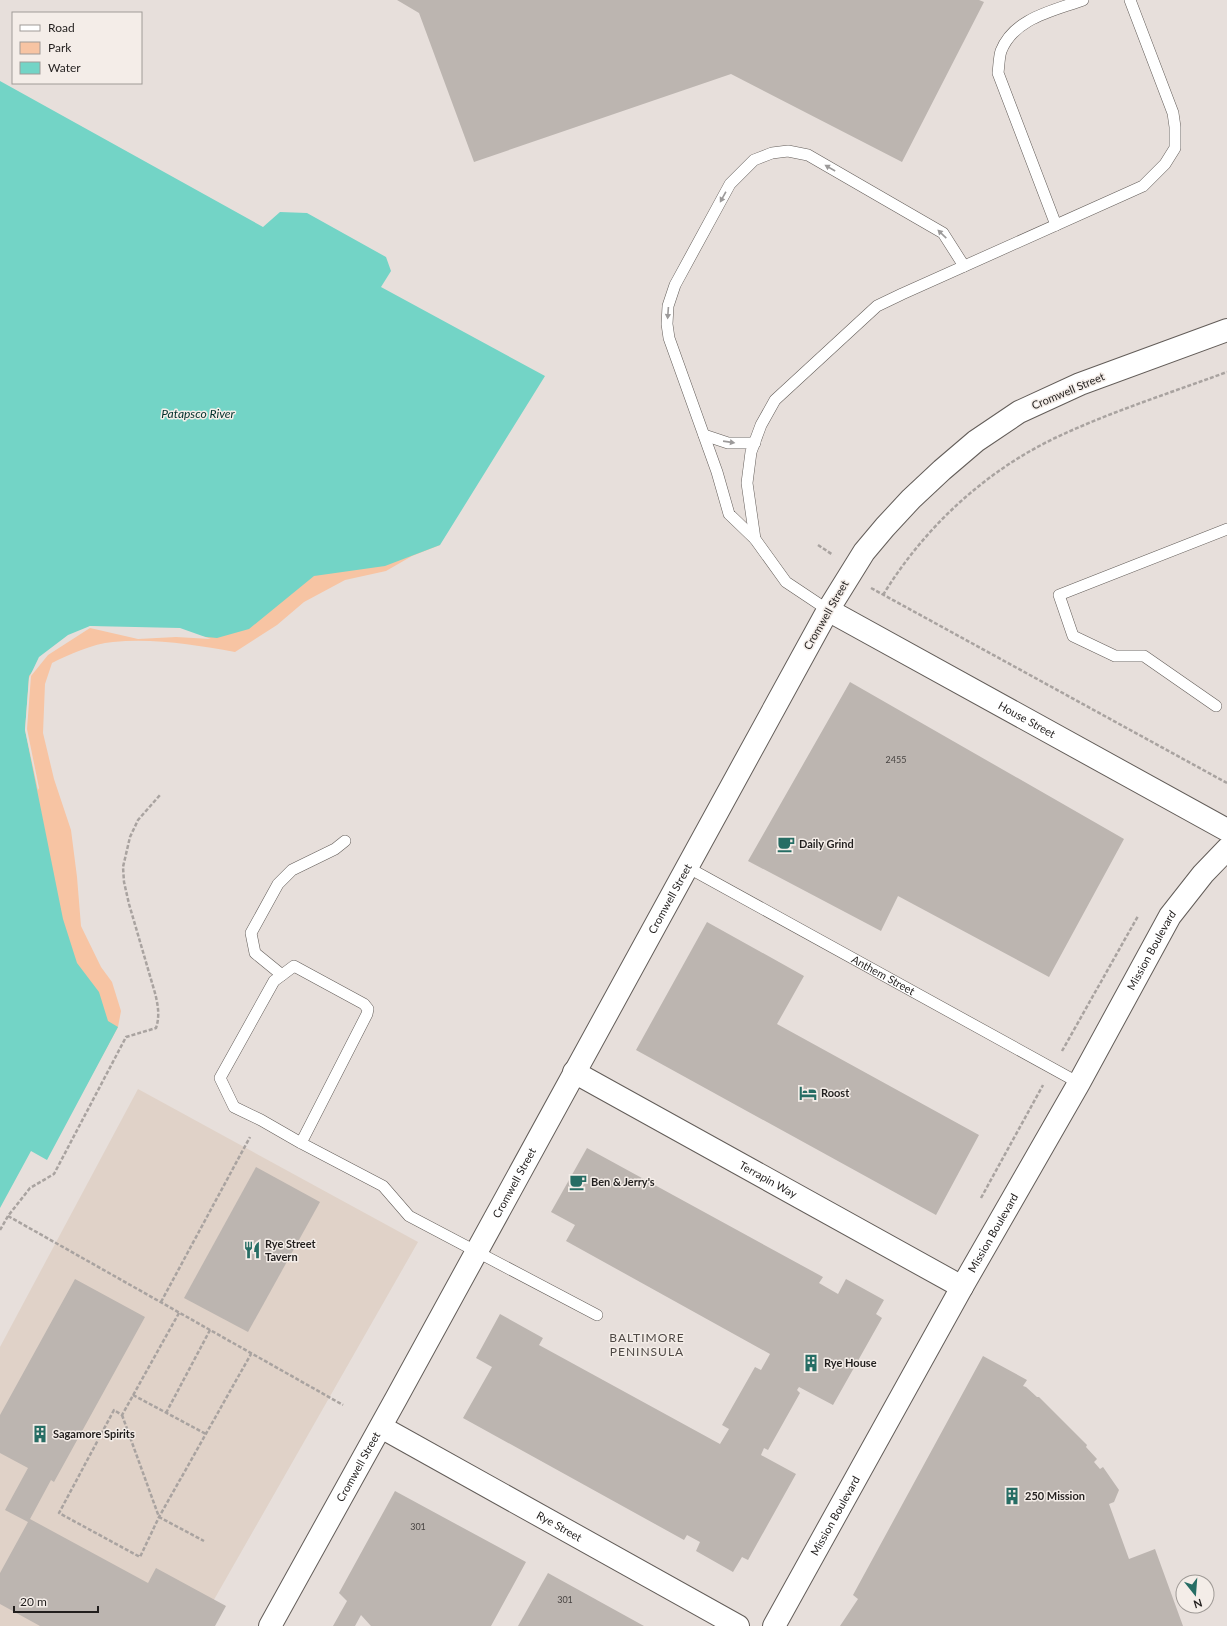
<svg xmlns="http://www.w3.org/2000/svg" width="1227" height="1626" viewBox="0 0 1227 1626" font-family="Lato,sans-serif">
  <rect width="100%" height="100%" fill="#e7dfdb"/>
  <!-- built -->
  <path fill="#e0d2c8" d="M138 1089 418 1242 199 1626H0V1347Z"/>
  <!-- green -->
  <path fill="#f7c4a3" d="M0 479 440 545 412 556 386 571 345 580 304 602 277 625 235 652C195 645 154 638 113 642 92 644 70 654 52 663L45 684 43 733 54 779 71 830 77 877 81 926 101 967 112 982 121 1011 118 1027 88 1082 7 805Z"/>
  <!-- water -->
  <path fill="#73d4c6" d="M0 81 263 227 280 212 307 213 386 257 391 271 381 287 545 376 440 545 385 566 314 576 249 629 217 638 90 626 46 653 29 676 25 730 63 919 77 963 99 992 108 1021 118 1027 47 1160 31 1151 0 1208Z"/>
  <!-- pier -->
  <path fill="#e7dfdb" d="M90 626 180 628 211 639 176 637 138 639 90 628 48 655 31 676 27 729 39 788 38 790 25 730 29 678 39 657 68 635Z"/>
  <!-- building -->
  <g fill="#bcb5b0">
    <path d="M397 0H979L984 2 902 162 731 74 474 162 419 13Z"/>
    <path d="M850 682 1124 839 1049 977 898 896 881 931 748 861Z"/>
    <path d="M707 922 804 976 777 1024 979 1135 936 1215 636 1050Z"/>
    <path d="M587 1148 823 1277 819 1283 838 1294 846 1279 884 1300 876 1314 882 1318 833 1405 799 1387 797 1390 800 1393 768 1450 764 1448 761 1455 796 1474 748 1560 742 1557 733 1572 696 1551 700 1542 687 1535 684 1540 463 1418 492 1367 476 1358 500 1314 543 1338 539 1345 720 1444 729 1429 722 1425 755 1367 761 1370 770 1354 566 1241 575 1225 551 1212Z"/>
    <path d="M256 1167 320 1202 248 1332 184 1298Z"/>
    <path d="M75 1279 145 1317 54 1482 51 1480 30 1519 148 1583 156 1568 226 1606 215 1626H40L0 1604V1573L28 1522 5 1510 28 1468 0 1453V1415Z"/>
    <path d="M983 1356 1027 1380 1023 1386 1026 1387 1037 1397H1039L1087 1445 1086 1447 1097 1459 1094 1462 1100 1469 1103 1467 1119 1490 1114 1502 1109 1504 1129 1559 1155 1549 1183 1626H840L858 1599 853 1595Z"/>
    <path d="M395 1491 526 1562 491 1626H371L361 1615 355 1626H333L347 1601 339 1593Z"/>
    <path d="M548 1573 644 1626H518Z"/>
  </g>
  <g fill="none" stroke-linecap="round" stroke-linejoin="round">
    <!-- service casing -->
    <g stroke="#635d59" stroke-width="12">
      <g id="service">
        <path d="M1056 225 998 73C999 66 999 57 1001 51 1014 18 1053 11 1083 0"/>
        <path d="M704 435 728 443H755"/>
        <path d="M755 539 729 514 717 472 669 338 667 324 668 306 675 285 730 184 754 160 772 153 788 151 808 155 943 233 964 266"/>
        <path d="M828 610 786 582 755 539 747 483 751 452 761 425 775 400 877 306 902 294 1123 195 1143 186 1165 164 1175 148V127L1173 113 1130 0"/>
        <path d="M1216 706 1144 656H1115L1073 636 1059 595 1227 529"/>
        <path id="s1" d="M687 867 1079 1083"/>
        <path d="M282 975 255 953 251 933 278 884 292 870 335 849 345 841"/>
        <path d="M301 1143 367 1014 368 1009 364 1004 294 966 274 981 220 1078 234 1107 261 1120 301 1143 383 1186 409 1216 597 1315"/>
      </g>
    </g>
    <!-- minor casing -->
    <g stroke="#635d59" stroke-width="24">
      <g id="minor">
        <path id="s2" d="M574 1072 962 1287"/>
        <path id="s3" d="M381 1427 738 1626"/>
        <path id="s4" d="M270 1626 397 1397 828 610"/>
      </g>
    </g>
    <!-- tertiary casing -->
    <g stroke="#635d59" stroke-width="24">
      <g id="tertiary">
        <path id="s5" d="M1227 330 1080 384 1019 412 976 441 942 470 911 499 885 527 864 552 828 610 1227 830"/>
        <path id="s6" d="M774 1626 962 1287 1079 1083 1170 916 1203 874 1227 849"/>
      </g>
    </g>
    <!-- path -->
    <g stroke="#a9a3a0" stroke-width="2.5" stroke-dasharray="4 2" stroke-linecap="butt">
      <path d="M818 545 833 555"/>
      <path d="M871 588 1227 783"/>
      <path d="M883 595C924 528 984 472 1055 438 1110 412 1170 393 1227 372"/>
      <path d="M1062 1051 1138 916"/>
      <path d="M981 1198 1043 1085"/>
      <path d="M8 1216 343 1405"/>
      <path d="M0 1230 8 1216 30 1188 54 1174 126 1037 156 1028C160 1016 158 1005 155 993L129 904 124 882 123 867 130 837 138 820 160 795"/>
      <path d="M161 1302 250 1137"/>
      <path d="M179 1313 122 1415 114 1410 59 1513 140 1557 159 1517 251 1354"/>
      <path d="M133 1395 206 1434"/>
      <path d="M166 1413 210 1330"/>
      <path d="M122 1415 159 1517 204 1541"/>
    </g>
    <!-- service -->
    <use href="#service" stroke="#fff" stroke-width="11"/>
    <!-- minor -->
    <use href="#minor" stroke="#fff" stroke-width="22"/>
    <!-- tertiary -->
    <use href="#tertiary" stroke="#fff" stroke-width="22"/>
  </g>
  <!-- one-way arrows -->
  <defs><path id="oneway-solid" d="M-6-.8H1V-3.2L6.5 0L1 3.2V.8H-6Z"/></defs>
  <g fill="#9c9a9a">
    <use href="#oneway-solid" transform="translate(830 168) rotate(-150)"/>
    <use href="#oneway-solid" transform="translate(723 197) rotate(119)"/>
    <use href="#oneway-solid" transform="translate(942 234) rotate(-136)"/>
    <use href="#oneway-solid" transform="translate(668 313) rotate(94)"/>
    <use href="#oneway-solid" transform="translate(729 442) rotate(8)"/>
  </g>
  <!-- icons -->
  <defs>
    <g id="cafe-bare" transform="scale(1.38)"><path d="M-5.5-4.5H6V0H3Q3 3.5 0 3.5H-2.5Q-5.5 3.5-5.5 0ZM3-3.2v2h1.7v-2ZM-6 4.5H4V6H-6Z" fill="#266d64" stroke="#f4ede8" stroke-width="2.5" paint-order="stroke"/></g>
    <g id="hotel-bare" transform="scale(1.38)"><path d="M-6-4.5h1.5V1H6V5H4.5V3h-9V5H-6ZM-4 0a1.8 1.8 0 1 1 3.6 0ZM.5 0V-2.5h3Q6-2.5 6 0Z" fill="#266d64" stroke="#f4ede8" stroke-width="2.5" paint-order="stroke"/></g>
    <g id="restaurant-bare" transform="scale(1.38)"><path d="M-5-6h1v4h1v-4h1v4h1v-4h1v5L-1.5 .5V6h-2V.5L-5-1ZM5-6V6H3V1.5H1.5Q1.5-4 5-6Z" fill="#266d64" stroke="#f4ede8" stroke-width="2.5" paint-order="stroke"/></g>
    <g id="building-bare" transform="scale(1.38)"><path d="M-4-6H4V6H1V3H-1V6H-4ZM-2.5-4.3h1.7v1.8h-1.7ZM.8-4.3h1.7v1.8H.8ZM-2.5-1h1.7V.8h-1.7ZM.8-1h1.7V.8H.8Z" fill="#266d64" stroke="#f4ede8" stroke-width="2.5" paint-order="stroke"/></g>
  </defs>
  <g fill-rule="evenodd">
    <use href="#cafe-bare" x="786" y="844"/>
    <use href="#hotel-bare" x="808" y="1093"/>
    <use href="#cafe-bare" x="578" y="1182"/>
    <use href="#restaurant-bare" x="252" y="1250"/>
    <use href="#building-bare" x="811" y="1363"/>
    <use href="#building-bare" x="40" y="1434"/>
    <use href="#building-bare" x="1012" y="1496"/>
  </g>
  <g text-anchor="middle" stroke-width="3" stroke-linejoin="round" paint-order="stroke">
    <!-- number labels -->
    <g font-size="9" fill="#484442">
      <text x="896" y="763">2455</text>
      <text x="418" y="1530">301</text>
      <text x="565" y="1603">301</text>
    </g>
    <!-- street labels -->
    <g font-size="11" fill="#221f1e" stroke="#f4ede8">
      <text transform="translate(1068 391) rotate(-23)" y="4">Cromwell Street</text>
      <text transform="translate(826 615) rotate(-60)" y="4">Cromwell Street</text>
      <text dy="4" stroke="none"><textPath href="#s5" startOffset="729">House Street</textPath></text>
      <text dy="4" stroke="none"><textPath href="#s4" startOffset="830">Cromwell Street</textPath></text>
      <text dy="4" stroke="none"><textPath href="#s6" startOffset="774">Mission Boulevard</textPath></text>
      <text dy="4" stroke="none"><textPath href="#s1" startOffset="224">Anthem Street</textPath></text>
      <text dy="4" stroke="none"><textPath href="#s2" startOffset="222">Terrapin Way</textPath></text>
      <text dy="4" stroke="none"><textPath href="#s4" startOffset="506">Cromwell Street</textPath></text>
      <text dy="4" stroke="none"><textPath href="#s6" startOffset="450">Mission Boulevard</textPath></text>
      <text dy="4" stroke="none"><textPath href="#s4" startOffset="182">Cromwell Street</textPath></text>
      <text dy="4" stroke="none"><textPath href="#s6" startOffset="126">Mission Boulevard</textPath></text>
      <text dy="4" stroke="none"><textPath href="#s3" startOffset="204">Rye Street</textPath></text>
    </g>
    <!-- poi labels -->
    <g font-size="11" font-weight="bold" fill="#221f1e" stroke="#f4ede8" text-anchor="start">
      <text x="799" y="848">Daily Grind</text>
      <text x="821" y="1097">Roost</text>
      <text x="591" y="1186">Ben &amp; Jerry's</text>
      <text x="265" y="1248">Rye Street<tspan x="265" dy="13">Tavern</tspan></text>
      <text x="824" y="1367">Rye House</text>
      <text x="53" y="1438">Sagamore Spirits</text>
      <text x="1025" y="1500">250 Mission</text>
    </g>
    <!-- water labels -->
    <g font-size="12" font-style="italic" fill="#00312c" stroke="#f4ede8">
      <text x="198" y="418">Patapsco River</text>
    </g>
    <!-- neighbourhood labels -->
    <g font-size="12" letter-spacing="1" fill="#4e4844" stroke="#f4ede8">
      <text x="647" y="1342">BALTIMORE<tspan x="647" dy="14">PENINSULA</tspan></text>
    </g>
  </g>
  <!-- legend -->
  <rect x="12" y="12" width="130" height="72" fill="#f4ede8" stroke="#a09b97"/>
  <rect x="20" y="25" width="20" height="6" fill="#ffffff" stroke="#a09b97"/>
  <text x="48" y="32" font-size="12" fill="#221f1e">Road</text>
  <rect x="20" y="42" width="20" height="12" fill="#f7c4a3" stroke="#a09b97"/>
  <text x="48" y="52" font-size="12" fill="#221f1e">Park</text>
  <rect x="20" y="62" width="20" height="12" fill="#73d4c6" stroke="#a09b97"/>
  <text x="48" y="72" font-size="12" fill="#221f1e">Water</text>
  <!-- north arrow -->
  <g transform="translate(1195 1594) rotate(163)"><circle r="19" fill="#f4ede8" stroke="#a09b97"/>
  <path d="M0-3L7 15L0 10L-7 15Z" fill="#266d64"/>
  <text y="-6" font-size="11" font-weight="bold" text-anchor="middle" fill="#221f1e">N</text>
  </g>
  <!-- scale -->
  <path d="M14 1606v6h84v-6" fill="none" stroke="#221f1e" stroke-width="2"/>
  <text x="20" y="1606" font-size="12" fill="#221f1e" stroke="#f4ede8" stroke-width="3" paint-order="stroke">20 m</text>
</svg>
